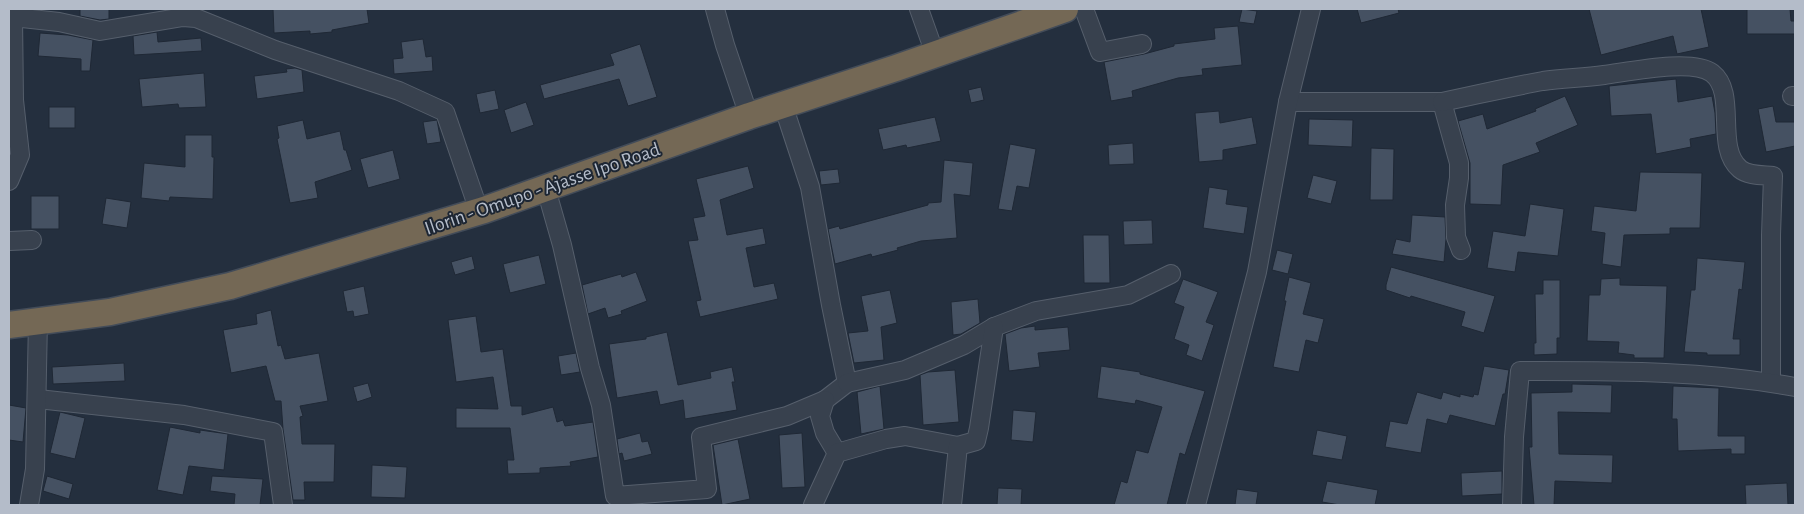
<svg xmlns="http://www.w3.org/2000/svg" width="1804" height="514" viewBox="0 0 1804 514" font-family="'Alegreya Sans',sans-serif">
  <rect width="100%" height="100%" fill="#242f3e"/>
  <!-- building -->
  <g fill="#455162" stroke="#1f2835">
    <path d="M80 9H109V19L100 20 80 16Z"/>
    <path d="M273 9H367L369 23 332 30V32L310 34V31L274 33Z"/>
    <path d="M1242 9 1257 11 1254 24 1239 22Z"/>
    <path d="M1357 9H1398L1399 13 1361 23Z"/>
    <path d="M1589 9H1701L1709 47 1677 54 1673 36 1601 55Z"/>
    <path d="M1747 9H1790L1791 21H1795V34H1747Z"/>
    <path d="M1238 26 1242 65 1202 69 1203 75 1178 78 1132 91 1133 97 1111 101 1104 62 1144 54 1174 46V44L1215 39 1214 28Z"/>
    <path d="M157 32 158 42 201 38 202 51 134 55 133 36Z"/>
    <path d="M40 33 68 35 93 40 90 71H81V59L38 56Z"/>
    <path d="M423 39 426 57 432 56 433 71 394 74 393 59 403 58 401 42Z"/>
    <path d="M640 44 657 97 628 106 619 79 544 99 540 85 614 65 610 54Z"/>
    <path d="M295 68 302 70 304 92 257 99 254 76 287 72 286 69Z"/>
    <path d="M204 73 206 107 179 108 178 104 142 107 139 79Z"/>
    <path d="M1676 79 1678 102 1712 96 1715 113 1716 134 1690 139 1691 147 1656 154 1651 114 1611 116 1609 86Z"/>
    <path d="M981 87 984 100 971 103 968 90Z"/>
    <path d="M495 90 499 109 480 113 476 94Z"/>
    <path d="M1565 96 1578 125 1536 143 1540 152 1503 165 1501 205 1470 204V163L1458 121 1483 114 1487 129 1536 111 1535 109Z"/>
    <path d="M526 102 534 125 511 133 504 110Z"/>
    <path d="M1773 106 1776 122H1795V146L1766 152 1758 109Z"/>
    <rect x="49" y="107" width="26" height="21"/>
    <path d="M1219 111 1220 123 1252 117 1257 144 1223 150V160L1199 162 1195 113Z"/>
    <path d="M935 117 941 141 907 148 906 145 883 150 878 129Z"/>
    <path d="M1309 119 1353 120 1352 147 1308 145Z"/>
    <path d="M303 120 307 139 340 131 344 150H346L352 170 315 182 318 198 290 203 277 139 279 138 277 126Z"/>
    <path d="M437 120 441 142 427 144 423 122Z"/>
    <path d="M185 135H212V157H214L213 199 170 197 169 201 141 198 144 163 185 167Z"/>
    <path d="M1133 143 1134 164 1109 165 1108 145Z"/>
    <path d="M1010 144 1036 149 1029 188 1017 186 1012 211 998 209Z"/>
    <path d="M1371 148 1394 149 1393 200H1370Z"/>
    <path d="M393 150 400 179 368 188 360 159Z"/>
    <path d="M944 160 973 163 970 196 954 194 957 238 921 241 897 248 898 250 872 257 871 254 835 264 828 229 839 226 840 229 928 205V203L941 202Z"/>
    <path d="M748 166 754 188 720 200 727 235 763 228 766 244 746 248 754 287 774 283 778 299 700 317 696 301 701 300 688 241 698 240 693 218 705 216 696 179Z"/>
    <path d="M838 169 840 183 821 185 819 171Z"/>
    <path d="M1640 172 1702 173 1700 228H1670V234L1624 235 1621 267 1602 264 1605 233 1591 231 1594 206 1636 211Z"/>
    <path d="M1313 175 1337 181 1331 204 1307 198Z"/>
    <path d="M1209 187 1228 190 1226 204 1248 207 1244 234 1203 228Z"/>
    <rect x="31" y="196" width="28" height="33"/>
    <path d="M106 198 131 202 127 228 102 224Z"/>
    <path d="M1530 204 1564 209 1558 256 1518 252 1515 272 1487 268 1493 231 1525 236Z"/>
    <path d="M1412 215 1445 217 1446 239 1444 262 1392 254 1396 239 1410 242Z"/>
    <path d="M1152 220 1153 244 1124 245 1123 221Z"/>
    <path d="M1083 235H1109L1110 283H1084Z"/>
    <path d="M1277 250 1293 254 1288 274 1272 270Z"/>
    <path d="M539 255 546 284 510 293 503 264Z"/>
    <path d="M472 256 475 269 455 275 451 262Z"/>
    <path d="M1697 258 1745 262 1742 290 1739 289 1733 339H1740V355H1707V353L1684 352 1691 290H1695Z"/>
    <path d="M1391 267 1495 296 1484 333 1461 326 1465 312 1411 296 1410 298 1386 290V285Z"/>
    <path d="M636 272 647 301 621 311 622 314 608 318 605 308 588 314 582 285 621 274 622 277Z"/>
    <path d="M1289 277 1311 283 1303 314 1324 319 1318 343 1306 340 1299 372 1273 367 1286 301H1284Z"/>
    <path d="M1620 278V285L1667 286 1664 358H1634V355L1618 353 1619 342 1587 341 1589 295H1600L1601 279Z"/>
    <path d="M1183 279 1218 292 1206 322 1214 325 1202 361 1186 355 1189 345 1174 339 1184 307 1174 303Z"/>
    <path d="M1543 280H1560V338H1557V354L1534 355V343H1536L1535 294H1543Z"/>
    <path d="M364 286 369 314 354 317 353 311 347 312 343 291Z"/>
    <path d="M890 290 897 323 881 327 884 360 854 363 848 333 868 331 861 296Z"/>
    <path d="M978 299 980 323 961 334 953 335 951 302Z"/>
    <path d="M271 310 278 346 281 345 285 359 319 353 328 401 300 406 303 416 300 417 302 444H335L334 482H304L305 500H293L283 429 281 401H275L266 366 231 373 223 330 257 324 256 314Z"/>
    <path d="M476 316 481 352 503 349 511 406H522V415L553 407 557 422 563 420 565 426 593 422 598 457 570 462 571 466 540 468V473L508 474 507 460H514L510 428H456V408L498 409 493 377 456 382 448 320Z"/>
    <path d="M1035 326V330L1068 327 1070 350 1038 353 1040 367 1009 371 1005 334 1021 328Z"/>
    <path d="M667 332 678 385 711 378 710 372 732 367 735 382H732L737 410 685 419 683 400 660 405 657 391 617 398 609 344 646 339V337Z"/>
    <path d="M576 353 580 372 561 375 558 356Z"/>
    <path d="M124 363 125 381 53 384 52 367Z"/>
    <path d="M1101 366 1140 372V374L1205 391 1185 455 1180 453 1167 505H1114L1121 481 1127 483 1136 450 1148 453 1162 407 1136 400 1135 404 1097 398Z"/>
    <path d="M1484 366 1509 370 1505 394H1503L1495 426 1450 415 1447 424 1427 419 1421 453 1385 447 1390 421 1407 424 1417 392 1441 399 1443 392 1460 397V394L1473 397 1474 394 1478 395Z"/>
    <path d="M955 370 959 422 923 425 920 375 928 372Z"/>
    <path d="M368 383 372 397 357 402 353 387Z"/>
    <path d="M1572 384 1612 385 1611 413 1558 412 1559 454 1613 455 1612 483 1555 481 1554 505H1534L1529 447H1532L1531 393 1572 392Z"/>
    <path d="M880 386 884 429 861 434 857 392Z"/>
    <path d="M1673 386 1719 388 1718 436H1745V454H1731V449L1678 451 1677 419H1672Z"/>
    <path d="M9 405 26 408 23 442 9 440Z"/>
    <path d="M1013 410 1036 412 1033 442 1011 440Z"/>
    <path d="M60 412 85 418 75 459 50 453Z"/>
    <path d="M170 427 200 433V430L228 434 224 470 189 466 183 495 157 490Z"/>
    <path d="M1317 430 1347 436 1342 460 1312 455Z"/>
    <path d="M640 433 642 442 648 441 652 454 624 461 622 453 619 454 617 439Z"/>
    <path d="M802 433 805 487 782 488 779 435Z"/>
    <path d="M738 439 750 499 722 505 713 445Z"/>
    <path d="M372 465 407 467 405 498 371 497Z"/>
    <path d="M1502 471V494L1462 496 1461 473Z"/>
    <path d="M47 476 73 484 69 499 43 491Z"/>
    <path d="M212 476 263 479 260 505H234L235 494 210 491Z"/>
    <path d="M1327 481 1378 490 1375 505H1340L1322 502Z"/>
    <path d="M1787 483 1788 505H1746L1745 485Z"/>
    <path d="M998 488 1022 489 1021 505H997Z"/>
    <path d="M1237 489 1258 492 1256 505H1235Z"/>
  </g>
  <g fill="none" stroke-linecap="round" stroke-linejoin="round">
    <!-- minor casing -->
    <g stroke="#565f6c" stroke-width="20">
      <g id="minor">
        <path d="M715 9 725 45 749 116"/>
        <path d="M919 9 935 54"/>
        <path d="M1084 9 1100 52 1142 44"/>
        <path d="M1792 96H1795"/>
        <path d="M1288 102H1442L1459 163V178L1455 205 1456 237 1461 250"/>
        <path d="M1442 102C1476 95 1509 87 1543 81 1563 78 1583 78 1604 75 1628 72 1692 58 1712 73 1738 93 1714 147 1740 169 1748 176 1764 175 1773 176L1771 235V382"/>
        <path d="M783 105 810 187 831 305 847 383 825 400"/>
        <path d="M9 181 20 155 14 100 13 17 59 22 100 31 183 17 196 18 275 50 399 91 445 112 479 211"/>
        <path d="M546 189 562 245 590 368 601 405 615 496 707 489 701 437 787 416 825 400 820 416 825 433 837 453"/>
        <path d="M9 241 32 240"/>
        <path d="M847 383 905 370 964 345 994 327 1036 311 1128 295 1171 274"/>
        <path d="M38 399 184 415 273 432 283 505"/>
        <path d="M29 505 35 469 38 320"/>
        <path d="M813 505 837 453 886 439 905 436 958 446"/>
        <path d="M952 505 958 446 976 441 979 428 994 327"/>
        <path d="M1196 505 1257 272 1288 102 1311 9"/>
        <path d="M1512 505 1514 437 1520 371C1612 371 1705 370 1795 387"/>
      </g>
    </g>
    <!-- highway casing -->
    <g stroke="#434c59" stroke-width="29">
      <path id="highway" d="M9 325 110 312 230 286 484 210 749 116 896 68 1065 9"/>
    </g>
    <!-- minor -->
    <use href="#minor" stroke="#38414e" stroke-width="18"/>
    <!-- highway -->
    <use href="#highway" stroke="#746855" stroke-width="26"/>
  </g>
  <g text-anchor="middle" stroke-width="4" stroke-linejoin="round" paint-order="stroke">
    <!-- street labels -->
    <g font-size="20" fill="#b4bcc9" stroke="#1d2633">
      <text transform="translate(542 188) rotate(-19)" y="7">Ilorin - Omupo - Ajasse Ipo Road</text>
    </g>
  </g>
  <!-- border -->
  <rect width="1804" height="514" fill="none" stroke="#b4bcc9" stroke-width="20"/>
</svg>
